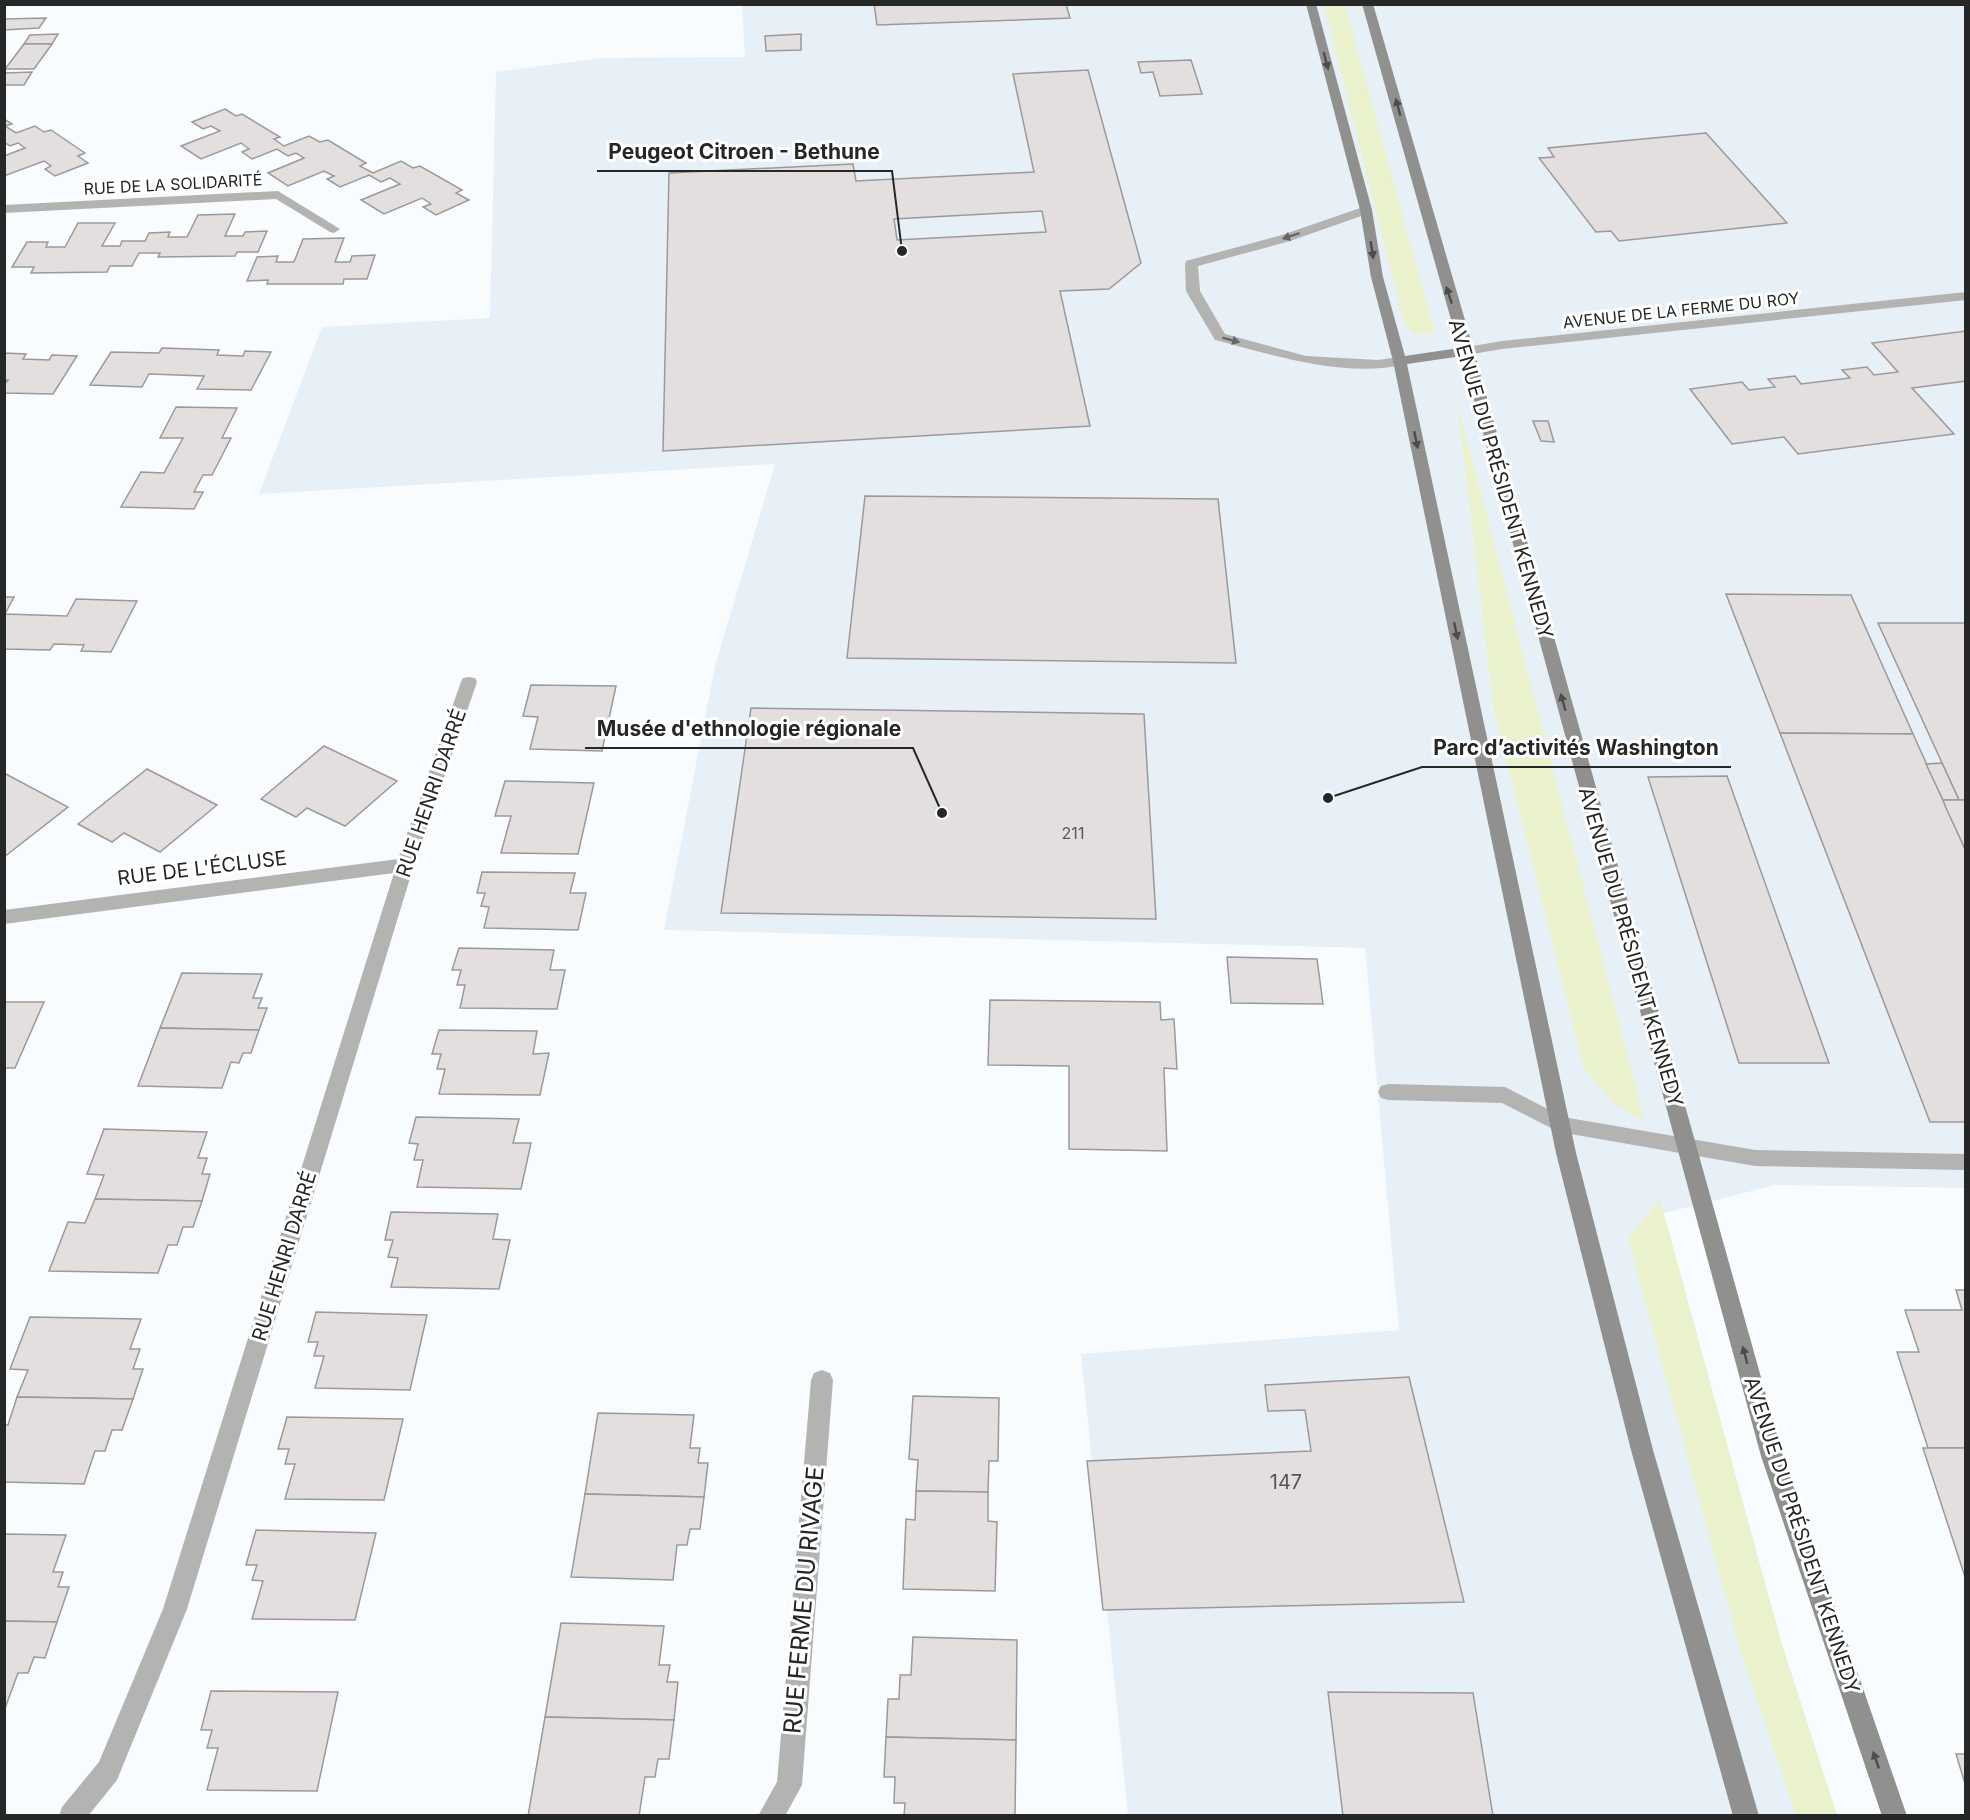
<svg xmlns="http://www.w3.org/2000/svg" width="1970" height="1820" viewBox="0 0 1970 1820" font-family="Inter,sans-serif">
  <rect width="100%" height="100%" fill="#f9fcfe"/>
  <!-- built -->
  <path fill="#e7f0f7" d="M742 4 1965 5V1188L1775 1185 1657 1215 1819 1815H1128L1081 1354 1399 1330 1365 948 664 930 715 666 775 464 259 494 322 327 490 318 496 72 600 58 745 57Z"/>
  <!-- green -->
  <g fill="#eaf1cd">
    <path d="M1324 5H1345L1435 333 1415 334 1404 322Z"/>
    <path d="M1457 401 1645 1122 1614 1104 1584 1068 1494 710Z"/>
    <path d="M1660 1199 1781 1641 1837 1815H1796L1741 1652 1628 1239Z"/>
  </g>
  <!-- building -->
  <g fill="#e2dfde" stroke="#9c9998" stroke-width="1.5" fill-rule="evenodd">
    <path d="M874 4H1066L1070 18 877 25Z"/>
    <path d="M46 18 39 28 4 30V19Z"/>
    <path d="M58 34 52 44H24L30 35Z"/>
    <path d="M801 34V50L766 51 765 36Z"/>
    <path d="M24 44H52L34 69H5Z"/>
    <path d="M1191 60 1202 94 1160 96 1153 72 1141 73 1138 62Z"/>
    <path d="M1088 70 1141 263 1109 289 1060 291 1090 426 663 451 669 173 853 164 856 181 1034 172 1013 74ZM1042 211 1046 232 897 240 894 219Z"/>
    <path d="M32 72 24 85H4V73Z"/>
    <path d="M225 109 236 116 242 114 280 137 274 139 284 146 309 136 320 142 328 140 366 163 360 166 373 173 401 161 413 168 420 166 462 190 456 193 469 200 436 215 423 207 431 204 422 198 384 214 361 200 400 184 390 178 381 182 369 175 340 187 327 179 334 176 324 171 288 186 268 173 304 158 296 153 288 156 277 149 252 159 242 152 249 149 241 143 201 159 181 146 220 131 211 126 203 129 192 122Z"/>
    <path d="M4 119 12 124 5 126 16 133 35 126 44 132 51 130 85 153 78 156 88 163 55 176 45 169 51 166 44 161 4 176V156L25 148 18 143 10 146 4 142Z"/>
    <path d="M1706 133 1787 223 1619 241 1611 231 1596 232 1539 158 1554 157 1548 148Z"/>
    <path d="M235 214 225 236H243L245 232 267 231 258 252H237L235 256 158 257 160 253H139L132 266H110L107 272 31 273 34 267H12L27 242H48L46 247H65L78 223H115L102 246H120L122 241H145L149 233 170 232 168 237H187L198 215Z"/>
    <path d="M344 238 335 262H350L352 256 375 255 367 279H344L343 284H267L268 280 247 281 257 257 278 256 276 262H294L303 239Z"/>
    <path d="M1966 331V381L1912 388 1954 434 1798 454 1784 437 1732 444 1690 389 1742 382 1749 390 1775 387 1768 379 1795 376 1801 384 1850 378 1842 370 1867 367 1874 375 1898 372 1872 343Z"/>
    <path d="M162 348 219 350 217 355 243 356 245 351 271 352 251 390 197 389 204 376 149 374 142 387 90 385 111 352 159 353Z"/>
    <path d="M4 353 26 354 23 359 49 360 52 355 77 356 53 394 4 393V385L8 380H4Z"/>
    <path d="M176 407 237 408 222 438H231L212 475H203L194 492H203L194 509 121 507 141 472 164 473 183 438H160Z"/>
    <path d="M1533 421H1548L1554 442 1541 441Z"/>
    <path d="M865 496 1218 499 1236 663 847 658Z"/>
    <path d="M1726 594 1851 595 1913 734 1780 733Z"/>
    <path d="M4 597H14L5 614 67 616 76 599 137 601 111 652 81 651 84 645 54 644 50 650 4 649Z"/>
    <path d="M1878 623H1966V800H1959Z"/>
    <path d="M531 685 616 686 602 751 530 749 538 717 523 716Z"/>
    <path d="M751 708 1144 714 1156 919 721 913Z"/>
    <path d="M1780 733 1913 734 1966 851V1122H1930Z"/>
    <path d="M324 746 397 781 345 826 307 808 296 817 261 799Z"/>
    <path d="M1942 763 1959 800H1943L1926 764Z"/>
    <path d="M147 769 217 805 160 852 124 833 112 842 78 824Z"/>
    <path d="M4 773 68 807 4 857Z"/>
    <path d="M1727 776 1829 1063H1739L1648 777Z"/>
    <path d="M505 781 594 783 578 854 501 853 511 816H495Z"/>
    <path d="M1943 800H1966V851L1946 808Z"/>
    <path d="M482 872 575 873 570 893H586L578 930 484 928 489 907 481 906 485 893H477Z"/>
    <path d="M459 948 554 950 550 970H565L557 1009 460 1008 465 985H457L461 970H452Z"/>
    <path d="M1227 957 1317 959 1323 1004 1231 1003Z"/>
    <path d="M182 973 262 974 253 998H262L258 1008H267L259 1030 160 1028Z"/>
    <path d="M990 1000 1160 1002 1161 1020 1174 1019 1177 1069 1164 1068 1167 1151 1069 1149V1066L988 1065Z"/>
    <path d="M4 1002H44L15 1068H4Z"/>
    <path d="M160 1028 259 1030 251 1053H243L239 1063 231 1062 222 1088 138 1086Z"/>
    <path d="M439 1030 537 1031 533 1054 549 1053 540 1095 439 1094 445 1069H437L441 1054H432Z"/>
    <path d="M416 1117 519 1119 513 1143H531L521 1189 417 1187 423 1160H414L418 1144 409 1143Z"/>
    <path d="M104 1129 207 1132 198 1158H207L202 1174H210L202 1201 95 1199 104 1175 87 1174Z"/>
    <path d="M95 1199 202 1201 193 1227H183L177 1245H168L158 1273 49 1271 68 1222 85 1223Z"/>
    <path d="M391 1212 498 1214 493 1239 510 1240 499 1289 391 1287 398 1258 388 1257 393 1240H385Z"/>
    <path d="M1956 1290H1966V1448H1928L1897 1352H1919L1905 1310H1962Z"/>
    <path d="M316 1312 427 1315 410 1390 315 1388 324 1356H314L318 1342H308Z"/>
    <path d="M30 1317 141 1319 130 1349H140L133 1369H143L133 1399 17 1397 28 1370 10 1369Z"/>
    <path d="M1409 1377 1464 1602 1103 1610 1087 1461 1311 1451 1305 1410 1268 1411 1265 1385Z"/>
    <path d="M913 1396 999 1398 998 1461H989L988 1492 916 1491 918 1460 909 1459Z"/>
    <path d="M17 1397 133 1399 122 1430H112L105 1451H95L84 1484 4 1482V1425H8Z"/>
    <path d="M598 1413 694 1415 690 1448H700L698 1463H708L704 1497 585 1494Z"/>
    <path d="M287 1417 403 1419 384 1500 285 1499 295 1464H285L289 1449H278Z"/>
    <path d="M1923 1448H1966V1577H1965Z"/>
    <path d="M916 1491 988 1492V1521L997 1522 995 1591 903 1589 906 1519 915 1520Z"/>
    <path d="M585 1494 704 1497 700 1529H690L687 1545H677L673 1580 571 1577Z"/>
    <path d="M256 1530 376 1533 355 1620 252 1619 263 1581 252 1580 257 1565H246Z"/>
    <path d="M4 1534 66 1535 53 1572H63L58 1587H69L57 1622 4 1621Z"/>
    <path d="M4 1621 57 1622 45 1658 34 1657 28 1673H18L4 1711Z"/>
    <path d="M561 1623 664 1626 659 1665H670L667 1682H678L674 1720 545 1717Z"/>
    <path d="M913 1637 1017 1640 1016 1740 886 1737 888 1699H899L900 1675H911Z"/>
    <path d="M211 1691 338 1692 317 1791 207 1790 218 1748H207L212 1730H201Z"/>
    <path d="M1328 1692 1473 1693 1493 1816H1343Z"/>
    <path d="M545 1717 674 1720 669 1759H658L655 1777H645L639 1816H528Z"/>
    <path d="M886 1737 1016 1740 1015 1816H904L905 1803H894L895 1777H884Z"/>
    <path d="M1956 1754H1966V1787Z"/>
  </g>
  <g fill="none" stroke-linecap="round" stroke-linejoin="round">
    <!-- service -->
    <g fill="#b3b3b2" fill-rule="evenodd">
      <path d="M1366 206 1370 207 1372 210 1370 213 1290 241 1198 266 1200 291 1225 334 1306 356 1378 360 1400 357 1407 361 1405 364C1345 379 1273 355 1215 340L1186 291 1185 264 1186 261 1282 235Z"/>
      <path d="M1388 1084 1505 1087 1563 1117 1755 1150 1966 1154V1170L1755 1166 1559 1132 1502 1103 1388 1100 1381 1098 1378 1092 1381 1086Z"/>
    </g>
    <!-- minor -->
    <g fill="#b3b3b2" fill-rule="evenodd">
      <path d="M278 191 340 229 334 233 330 232 276 199 4 213V205Z"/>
      <path d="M1966 292V300L1502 349 1467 355 1460 351 1467 347 1502 341Z"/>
      <path d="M469 677 475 678 477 682 414 865 187 1609 117 1780 88 1816H59L62 1807 99 1762 163 1609 394 873 4 924V910L398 859 461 682 463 678Z"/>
      <path d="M822 1370 830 1373 833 1380 802 1785 785 1816H758L777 1782 811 1380 814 1373Z"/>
    </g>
    <!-- secondary -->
    <path fill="#90908e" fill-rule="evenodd" d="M1306 4H1316L1372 210 1383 277 1405 356 1459 348 1362 4H1373L1474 351 1783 1456 1907 1816H1882L1761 1456 1462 356 1407 364 1576 1153 1653 1450 1759 1816H1733L1631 1450 1556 1153 1393 361 1371 277 1360 210Z"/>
  </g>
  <!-- one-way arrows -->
  <defs><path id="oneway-solid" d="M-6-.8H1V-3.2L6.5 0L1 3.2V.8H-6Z" transform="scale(1.5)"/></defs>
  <g fill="#4b4c4b">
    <use href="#oneway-solid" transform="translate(1326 61) rotate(75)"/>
    <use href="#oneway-solid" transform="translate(1398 107) rotate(-105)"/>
    <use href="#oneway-solid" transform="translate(1372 250) rotate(81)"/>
    <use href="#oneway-solid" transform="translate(1449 295) rotate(-108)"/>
    <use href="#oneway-solid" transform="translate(1416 440) rotate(78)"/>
    <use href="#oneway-solid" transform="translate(1456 631) rotate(78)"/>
    <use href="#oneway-solid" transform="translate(1563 702) rotate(-106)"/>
    <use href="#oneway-solid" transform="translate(1745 1355) rotate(-105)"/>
    <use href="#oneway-solid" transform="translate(1876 1760) rotate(-109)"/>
  </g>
  <g fill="#656666">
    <use href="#oneway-solid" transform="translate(1291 236) rotate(162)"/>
    <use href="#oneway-solid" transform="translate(1231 340) rotate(15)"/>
  </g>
  <g text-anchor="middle" stroke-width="6" stroke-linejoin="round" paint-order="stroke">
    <!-- far-street labels -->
    <g font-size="16" fill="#262727" stroke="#fff">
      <text transform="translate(173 184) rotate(-3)" y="6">RUE DE LA SOLIDARITÉ</text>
      <text transform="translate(1681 310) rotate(-6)" y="6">AVENUE DE LA FERME DU ROY</text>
    </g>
    <!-- number labels -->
    <g font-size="16" fill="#555">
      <text x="1073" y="839">211</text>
    </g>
    <!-- street labels -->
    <g font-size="20" fill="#262727" stroke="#fff">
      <text transform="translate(1501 479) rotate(74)" y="7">AVENUE DU PRÉSIDENT KENNEDY</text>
      <text transform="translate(431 793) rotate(-71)" y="7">RUE HENRI DARRÉ</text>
      <text transform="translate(202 868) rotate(-7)" y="7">RUE DE L'ÉCLUSE</text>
      <text transform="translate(1631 947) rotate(74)" y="7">AVENUE DU PRÉSIDENT KENNEDY</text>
      <text transform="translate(284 1256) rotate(-73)" y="7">RUE HENRI DARRÉ</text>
      <text transform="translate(1802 1535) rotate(72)" y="7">AVENUE DU PRÉSIDENT KENNEDY</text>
    </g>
    <!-- near-number labels -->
    <g font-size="20" fill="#555">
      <text x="1286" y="1489">147</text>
    </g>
    <!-- near-street labels -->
    <g font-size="24" fill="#262727" stroke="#fff">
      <text transform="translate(804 1600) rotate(-85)" y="8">RUE FERME DU RIVAGE</text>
    </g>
  </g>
  <!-- callouts -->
  <path fill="none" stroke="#262727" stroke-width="2" d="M902 251L892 171H597M942 813L913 748H585M1328 798L1422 767H1731"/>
  <g fill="#262727" stroke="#fff" stroke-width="2">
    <circle cx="902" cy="251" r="6"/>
    <circle cx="942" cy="813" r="6"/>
    <circle cx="1328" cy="798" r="6"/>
  </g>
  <g font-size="21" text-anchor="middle" font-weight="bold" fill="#262727" stroke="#fff" stroke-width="6" stroke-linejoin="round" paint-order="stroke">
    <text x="744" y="159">Peugeot Citroen - Bethune</text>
    <text x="749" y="736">Musée d'ethnologie régionale</text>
    <text x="1576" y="755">Parc d’activités Washington</text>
  </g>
  <!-- border -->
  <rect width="1970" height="1820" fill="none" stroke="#262727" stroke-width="12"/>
</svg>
